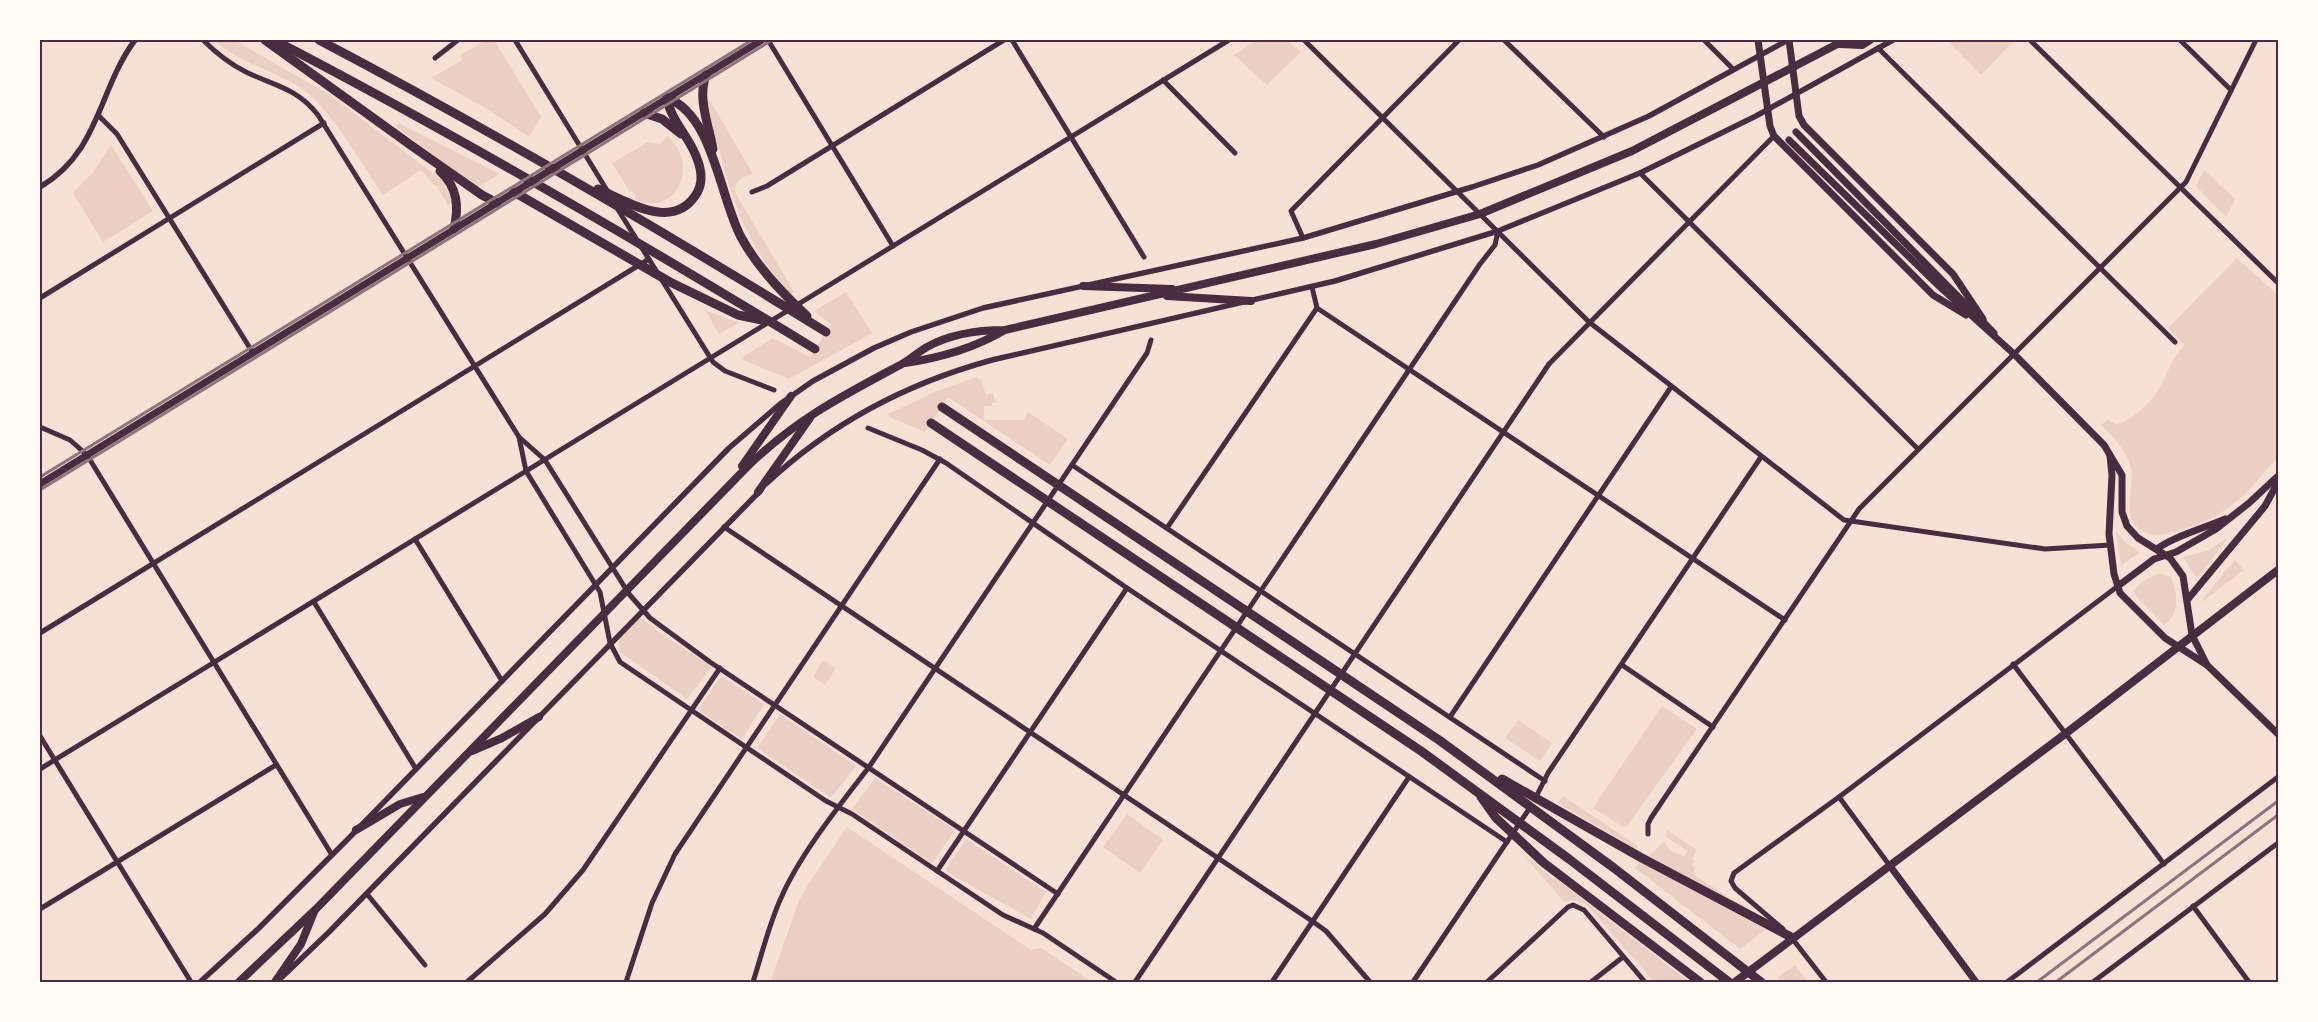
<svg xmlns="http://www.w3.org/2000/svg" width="2318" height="1022" viewBox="0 0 2318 1022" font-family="'DM Sans',sans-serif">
  <rect width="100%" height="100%" fill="#f7e1d7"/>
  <!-- green -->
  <g fill="#ebcfc5">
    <path d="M214 40H234L330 95 442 180 453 202 448 205 436 185H434L421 170 383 195C363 166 331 110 305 91 276 70 241 65 214 40Z"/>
    <path d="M486 40H494L541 117 529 137 487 109 431 78 462 60 460 55Z"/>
    <path d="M1257 40H1286L1301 52 1267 85 1234 55Z"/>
    <path d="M1947 40H2015L1981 75Z"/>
    <path d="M709 99 753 174C743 177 734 180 735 192L794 292 791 294C735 234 727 176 706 101Z"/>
    <path d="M398 123 500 174 478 187 396 127Z"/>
    <path d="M667 136C701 164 677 219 634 199L636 197 633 191 630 192 612 163 648 142 660 144Z"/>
    <path d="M111 145 153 211 103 242 73 193 93 172Z"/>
    <path d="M2204 170 2235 199 2226 217 2196 186Z"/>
    <path d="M2237 258 2278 295C2278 333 2278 371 2278 409 2278 423 2281 440 2278 454 2277 459 2271 465 2267 469 2247 495 2225 515 2193 526 2177 531 2154 541 2139 529 2121 514 2135 488 2131 468 2126 450 2115 438 2101 425L2107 420 2116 424C2127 424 2149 404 2155 395 2168 377 2168 362 2185 345L2168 328Z"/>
    <path d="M846 292 872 333 789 379 743 360 744 356 773 338 810 357 831 324 814 311Z"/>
    <path d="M705 310 739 323 719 334Z"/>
    <path d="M977 377 978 379H981L986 395 993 393 996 403H992V406H984V420H1024L1028 412 1068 439 1050 465 948 397 925 432 889 417 888 414 937 391Z"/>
    <path d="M2116 531 2125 542 2140 552 2121 566Z"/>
    <path d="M2229 537 2199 576H2195L2183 557 2207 551Z"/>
    <path d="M2235 560 2244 570 2202 602 2204 597Z"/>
    <path d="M2159 573 2171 577C2178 593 2180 614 2164 625L2133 592 2143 581Z"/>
    <path d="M640 617 659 632 712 667 687 699 620 652 619 639Z"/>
    <path d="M823 660 836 668 825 685 813 677Z"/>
    <path d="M721 676 764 704 742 739 698 710Z"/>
    <path d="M1662 706 1697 729 1627 826 1623 827 1593 808Z"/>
    <path d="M780 714 856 766 831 798 757 748Z"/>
    <path d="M1518 720 1552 743 1540 761 1505 738Z"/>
    <path d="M875 778 955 830 932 863 852 809Z"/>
    <path d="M1563 796 1638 846 1636 849 1558 803Z"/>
    <path d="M1127 814 1163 840 1140 873 1103 847Z"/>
    <path d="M847 827 1031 950 1041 948 1092 982H770L799 901 807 886Z"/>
    <path d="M1667 830 1697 850 1692 859 1695 861 1692 865 1695 869 1693 874 1731 899 1745 905 1744 907 1649 856 1664 842 1671 851 1684 856 1688 851 1666 837Z"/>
    <path d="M966 839 1046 892 1031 919 948 873 946 869Z"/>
    <path d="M1521 852 1554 880 1555 878 1689 982H1654L1588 906 1576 900 1564 902Z"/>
    <path d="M1639 862 1757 925 1765 930 1740 949 1635 868Z"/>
    <path d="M1795 965 1808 982H1782L1777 978Z"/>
  </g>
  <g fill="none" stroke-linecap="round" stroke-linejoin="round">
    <!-- minor -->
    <g stroke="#4a2c40" stroke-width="5">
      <path d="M203 40C216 53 230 64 246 72 275 86 297 88 318 115L519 437 545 460 629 594 650 618 710 662 1058 894"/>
      <path d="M515 40 608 192"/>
      <path d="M768 40 893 246"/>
      <path d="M1012 40 1144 257"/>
      <path d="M1304 40 1589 322 1844 520 2045 549 2110 545"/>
      <path d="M1504 40 1604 137"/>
      <path d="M1704 40 1733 69"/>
      <path d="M2030 40 2278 283"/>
      <path d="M2180 40 2231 90"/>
      <path d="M1878 48 2175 342"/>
      <path d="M435 58 458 40"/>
      <path d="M1163 80 1235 153"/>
      <path d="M99 116 117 134 253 353"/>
      <path d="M1640 173 1918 449"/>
      <path d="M752 192 767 186 1004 40"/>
      <path d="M617 208 713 362 725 371 774 390"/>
      <path d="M1303 238 1291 211 1459 40"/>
      <path d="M1312 287 1317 308 1785 620"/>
      <path d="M40 298 324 123"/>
      <path d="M40 427 70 440 87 455 332 855"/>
      <path d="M868 428 922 450 946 463 1127 588 1507 842"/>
      <path d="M519 437 526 471 600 592 610 643 620 662 826 801 852 814 1003 915 1043 933 1116 982"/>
      <path d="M1072 465 1545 781"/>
      <path d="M724 527 1312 921 1326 931 1370 982"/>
      <path d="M1167 528 1317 308"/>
      <path d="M415 539 502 681"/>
      <path d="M314 602 416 769"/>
      <path d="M40 633 649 259"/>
      <path d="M2013 664 2164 864"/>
      <path d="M1622 665 1713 727"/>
      <path d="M1450 717 1671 387"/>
      <path d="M40 736 191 982"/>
      <path d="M40 769 1229 40"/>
      <path d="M1839 797 1890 866"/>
      <path d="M1535 799 1548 773 1761 457"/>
      <path d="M1648 834V824L1651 818 1859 509 2186 182 2256 40"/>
      <path d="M937 871 1127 588"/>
      <path d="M367 894 425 965"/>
      <path d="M2193 906 2249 982"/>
      <path d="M40 909 276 765"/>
      <path d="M1034 929 1480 264 1495 245 1498 231"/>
      <path d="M1783 929 1735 888 1731 881 1734 873 1839 797 2118 586"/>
      <path d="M1791 937 1826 982"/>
      <path d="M467 982 545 914 583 870 720 668"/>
      <path d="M626 982 652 903 675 854 940 459"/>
      <path d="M753 982C762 954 769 924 781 898 800 854 840 805 869 767L1147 353 1151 340"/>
      <path d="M1135 982 1549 364 1774 136"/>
      <path d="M1272 982 1409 777"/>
      <path d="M1413 982 1531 806"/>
      <path d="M1487 982 1568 907 1573 905 1584 910 1645 982"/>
      <path d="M1591 982 1623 957"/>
      <path d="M2007 982 2278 777"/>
      <path d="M2093 982 2278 843"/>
    </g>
    <!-- tertiary -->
    <g stroke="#4a2c40" stroke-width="5.5">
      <path d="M40 187C100 152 98 90 135 40"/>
      <path d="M767 483C830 424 908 383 992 360L1335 281 1498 231 1640 173 1756 116 1893 40"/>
      <path d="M280 979 329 932 761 490"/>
      <path d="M200 982 258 929 346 841 729 448 780 404 813 381 874 348 911 332 983 308 1303 238 1472 187 1538 165 1649 116 1788 40"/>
    </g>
    <!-- secondary -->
    <g stroke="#4a2c40" stroke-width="7">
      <path d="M1758 40 1770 126 1774 136 1933 295 1966 315"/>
      <path d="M1789 40 1799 116 1804 125 1953 274 1983 319"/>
      <path d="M1796 132 1994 333"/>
      <path d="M1789 140 1941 288 2014 354 2104 445 2122 475V512L2127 526 2138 538 2170 558 2183 576 2192 635 2207 665"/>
      <path d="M2110 456 2112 475 2109 534 2114 574 2120 593 2165 638 2207 665 2278 734"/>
      <path d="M40 484 762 40"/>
      <path d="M2157 549C2172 537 2205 528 2225 519"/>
      <path d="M2118 586 2154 559 2176 552 2216 529 2249 503 2278 476"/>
      <path d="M2188 599 2265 506 2278 482"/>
      <path d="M1890 866 1976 982"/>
    </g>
    <!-- primary -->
    <g stroke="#4a2c40" stroke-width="8">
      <path d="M1839 44 1862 45 1870 40"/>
      <path d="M1083 286 1172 289"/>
      <path d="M1167 296 1251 301"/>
      <path d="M905 363C939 358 974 348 1003 331"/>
      <path d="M742 466 791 396"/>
      <path d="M758 492 810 418"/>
      <path d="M472 751 502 738 539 717"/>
      <path d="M356 830 400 804 423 797"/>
      <path d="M239 982 316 909 749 465C798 418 844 395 902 364 911 359 918 352 927 347 950 334 979 330 1005 330L1376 244 1480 214 1632 151 1845 40"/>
      <path d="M275 982 301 944 314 912"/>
      <path d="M1735 982 2065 734 2278 570"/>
    </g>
    <!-- motorway -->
    <g stroke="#4a2c40" stroke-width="9">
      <path d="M265 40 412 146 482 195 497 203"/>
      <path d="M274 40C459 136 638 241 815 349"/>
      <path d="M319 40C492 131 660 229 826 332"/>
      <path d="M706 75C697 99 709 125 713 149"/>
      <path d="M667 98C713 114 720 198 741 237 757 267 782 293 807 316"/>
      <path d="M644 113 662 119 681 134"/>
      <path d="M440 171C458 188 459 207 454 229"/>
      <path d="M598 189C626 201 671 231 695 196 704 184 702 170 696 156 689 137 670 119 667 98"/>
      <path d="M514 192 670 282 738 315 762 320"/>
      <path d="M942 407 1439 740 1614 868 1761 982"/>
      <path d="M931 423 1421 751 1569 859 1729 982"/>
      <path d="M1502 779 1640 857 1793 938"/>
      <path d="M1481 797 1496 818 1544 863 1700 982"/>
    </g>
    <!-- rail -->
    <g stroke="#8f747c" stroke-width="3">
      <path d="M40 477 752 40"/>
      <path d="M40 490 772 40"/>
      <path d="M2037 982 2278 801"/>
      <path d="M2056 982 2278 815"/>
    </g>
  </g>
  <!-- border -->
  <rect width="2318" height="1022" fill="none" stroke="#fffaf5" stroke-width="82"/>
  <rect x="41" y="41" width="2236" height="940" fill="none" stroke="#4a2c40" stroke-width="2"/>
</svg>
